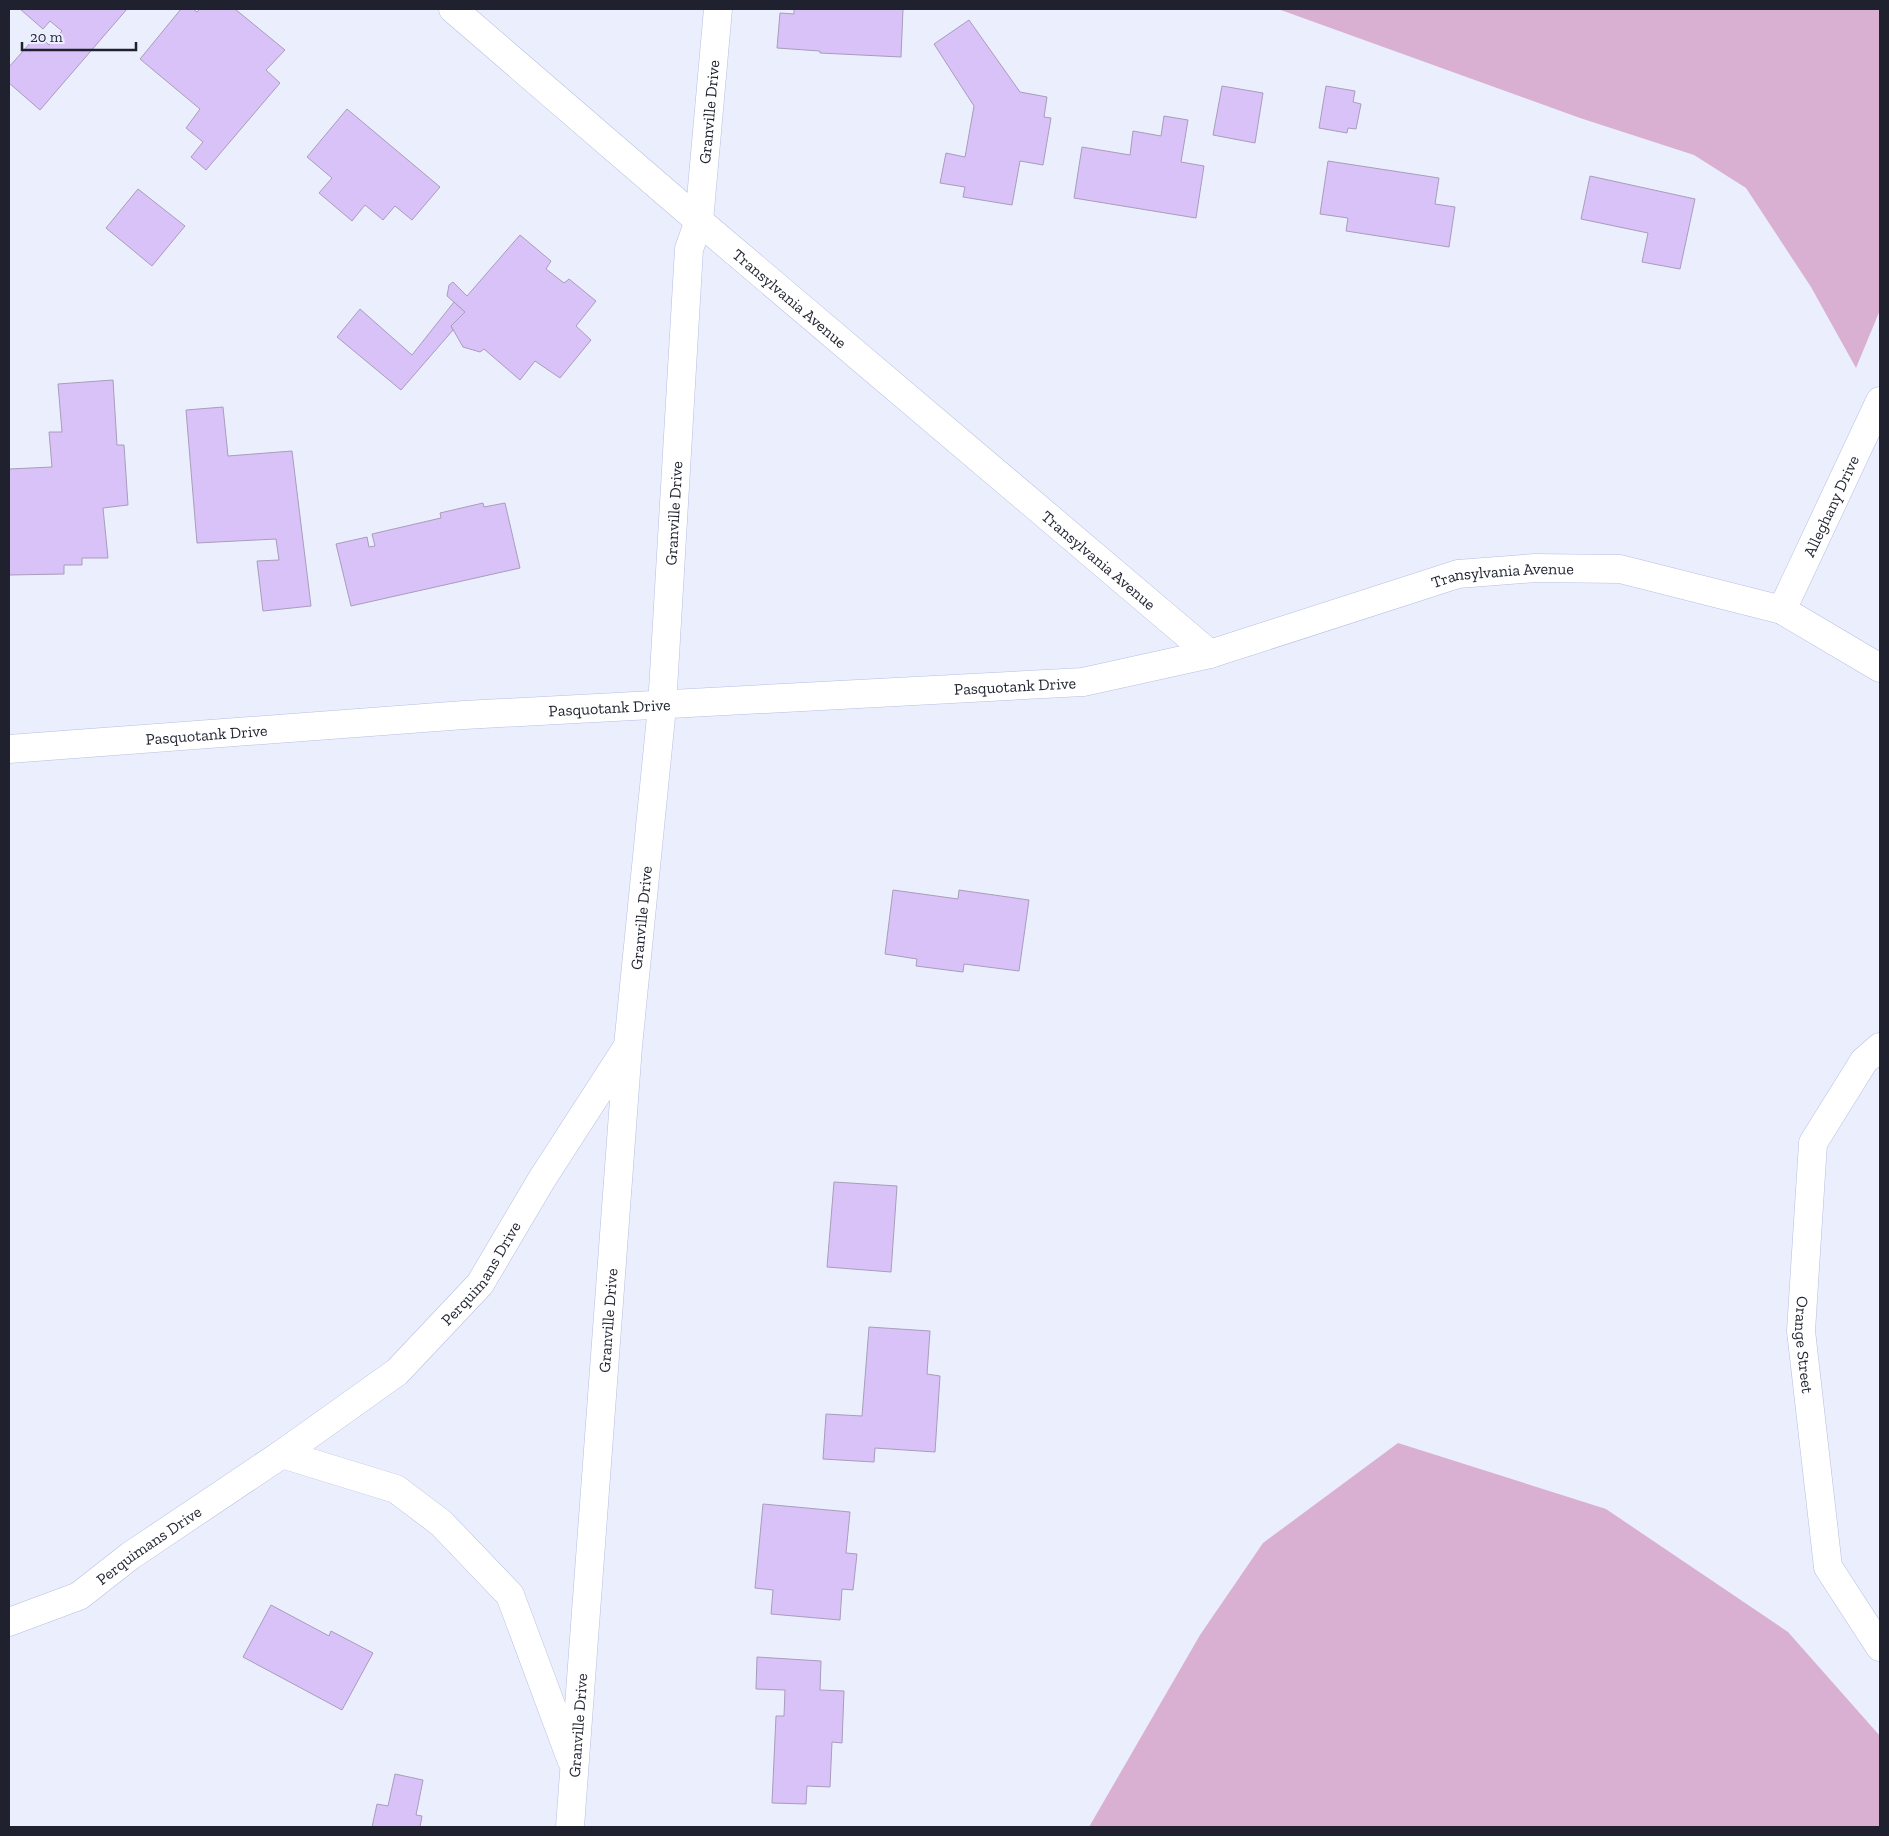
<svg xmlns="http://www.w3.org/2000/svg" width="1889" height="1836" viewBox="0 0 1889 1836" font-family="'Zilla Slab',serif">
  <rect width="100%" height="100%" fill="#ebeffd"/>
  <!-- green -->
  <g fill="#d9b0d2">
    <path d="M1278 9H1880V310L1856 368 1811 287 1746 188 1694 155 1580 118Z"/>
    <path d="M1398 1443 1606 1509 1788 1632 1880 1736V1827H1089L1200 1635 1263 1543Z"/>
  </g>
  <!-- building -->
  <g fill="#d8c2f8" stroke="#a99cbc">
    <path d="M20 9H127L40 110 9 83V67L38 34 49 45 62 31 50 21 43 29Z"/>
    <path d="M181 9H193L197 12 200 9H235L285 50 266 70 280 83 206 170 191 157 203 142 186 128 200 109 140 59Z"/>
    <path d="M794 9H903L901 57 820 53V51L777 48 780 13 794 14Z"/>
    <path d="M969 20 1020 92 1047 97 1044 117 1051 118 1043 165 1020 161 1012 205 963 197 965 187 940 183 946 153 965 157 974 106 934 44Z"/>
    <path d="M1222 86 1263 93 1255 143 1213 135Z"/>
    <path d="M1326 86 1355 91 1353 102 1361 104 1356 129 1348 128 1347 133 1319 128Z"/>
    <path d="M347 109 440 187 412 220 395 206 383 220 365 205 352 221 319 193 332 178 307 157Z"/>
    <path d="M1164 116 1188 120 1181 162 1204 166 1196 218 1074 198 1082 147 1130 155 1133 131 1161 136Z"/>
    <path d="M1328 161 1439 178 1435 204 1455 207 1449 247 1346 231 1348 218 1320 214Z"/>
    <path d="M1590 176 1695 199 1680 269 1642 262 1648 233 1581 219Z"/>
    <path d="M138 189 185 226 152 266 106 228Z"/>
    <path d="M520 235 551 261 546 269 564 283 569 279 596 301 576 326 591 340 560 378 535 361 520 380 484 349 480 352 463 347 451 326 465 312 447 296 449 285 453 282 467 296Z"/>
    <path d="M454 302 465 312 451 326 453 330 401 390 337 337 360 309 412 355Z"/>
    <path d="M113 380 117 445H124L128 505 103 508 108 558H82V565H64V574L9 575V469L52 467 49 432H62L58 384Z"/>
    <path d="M223 407 228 456 292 451 311 606 263 611 257 561 279 560 276 539 197 543 186 410Z"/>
    <path d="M483 503 484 507 505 503 520 568 351 606 336 544 367 537 369 547 375 546 372 534 441 518 440 513Z"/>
    <path d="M893 890 958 899 959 890 1029 900 1019 971 964 964 963 972 916 966 917 959 885 954Z"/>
    <path d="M834 1182 897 1186 891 1272 827 1267Z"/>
    <path d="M869 1327 930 1331 927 1374 940 1376 935 1452 875 1448 874 1462 823 1459 826 1414 862 1416Z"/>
    <path d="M763 1504 850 1512 846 1553 857 1554 853 1590 842 1589 840 1620 771 1614 773 1590 755 1588Z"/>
    <path d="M271 1605 329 1636 331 1631 373 1653 342 1710 243 1657Z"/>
    <path d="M757 1657 821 1661 820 1690 844 1691 842 1743 832 1742 830 1787 807 1786 806 1804 772 1803 776 1716H784L785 1690 756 1689Z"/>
    <path d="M395 1774 423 1780 416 1815 422 1816 420 1827H372L377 1804 388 1806Z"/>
  </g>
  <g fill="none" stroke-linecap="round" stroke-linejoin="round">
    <!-- minor casing -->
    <g stroke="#b6bee0" stroke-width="29">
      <g id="minor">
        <path id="s1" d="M453 9 699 221 1210 654"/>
        <path id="s2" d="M1782 610 1880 401"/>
        <path id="s3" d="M1880 1047 1864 1061 1813 1143 1801 1331 1828 1567 1880 1647"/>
        <path d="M282 1454 396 1489 441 1523 510 1595 571 1759"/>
        <path id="s4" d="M9 1622 79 1596 130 1556 282 1454 397 1372 480 1284 542 1179 626 1049"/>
        <path id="s5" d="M570 1827 628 1046 662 707 689 249 699 221 718 9"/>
      </g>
    </g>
    <!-- tertiary casing -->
    <g stroke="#b6bee0" stroke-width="29">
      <g id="tertiary">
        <path id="s6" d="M9 749 464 715 1083 682 1210 654 1458 574 1535 568 1620 569 1782 610 1880 668"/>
      </g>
    </g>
    <!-- minor -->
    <use href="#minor" stroke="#fff" stroke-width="28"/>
    <!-- tertiary -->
    <use href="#tertiary" stroke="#fff" stroke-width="28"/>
  </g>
  <g text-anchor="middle" stroke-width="4.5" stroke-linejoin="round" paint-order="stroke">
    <!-- street labels -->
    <g font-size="16" fill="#1f222e" stroke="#ebeffd">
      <text dy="6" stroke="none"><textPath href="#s5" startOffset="1722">Granville Drive</textPath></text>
      <text dy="6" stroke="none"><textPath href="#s1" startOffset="444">Transylvania Avenue</textPath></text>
      <text dy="6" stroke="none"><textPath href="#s2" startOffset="115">Alleghany Drive</textPath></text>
      <text dy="6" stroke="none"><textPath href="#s5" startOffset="1318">Granville Drive</textPath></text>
      <text dy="6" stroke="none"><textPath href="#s1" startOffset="849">Transylvania Avenue</textPath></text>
      <text dy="6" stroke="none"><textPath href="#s6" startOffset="1511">Transylvania Avenue</textPath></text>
      <text dy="6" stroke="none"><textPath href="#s6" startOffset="1008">Pasquotank Drive</textPath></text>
      <text dy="6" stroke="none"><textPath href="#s6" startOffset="602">Pasquotank Drive</textPath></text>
      <text dy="6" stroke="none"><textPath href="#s6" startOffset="198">Pasquotank Drive</textPath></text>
      <text dy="6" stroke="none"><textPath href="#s5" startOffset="912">Granville Drive</textPath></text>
      <text dy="6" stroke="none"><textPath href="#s4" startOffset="594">Perquimans Drive</textPath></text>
      <text dy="6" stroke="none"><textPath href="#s5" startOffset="508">Granville Drive</textPath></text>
      <text dy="6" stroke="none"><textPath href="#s3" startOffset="320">Orange Street</textPath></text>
      <text dy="6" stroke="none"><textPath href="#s4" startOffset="161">Perquimans Drive</textPath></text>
      <text dy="6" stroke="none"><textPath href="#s5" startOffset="102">Granville Drive</textPath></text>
    </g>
  </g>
  <!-- border -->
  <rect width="1889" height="1836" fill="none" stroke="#1f222e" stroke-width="20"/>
  <!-- scale -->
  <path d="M22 42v8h114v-8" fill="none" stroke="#1f222e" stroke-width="2.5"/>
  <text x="30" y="42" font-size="15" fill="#1f222e" stroke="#ebeffd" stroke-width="4" paint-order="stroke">20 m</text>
</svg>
